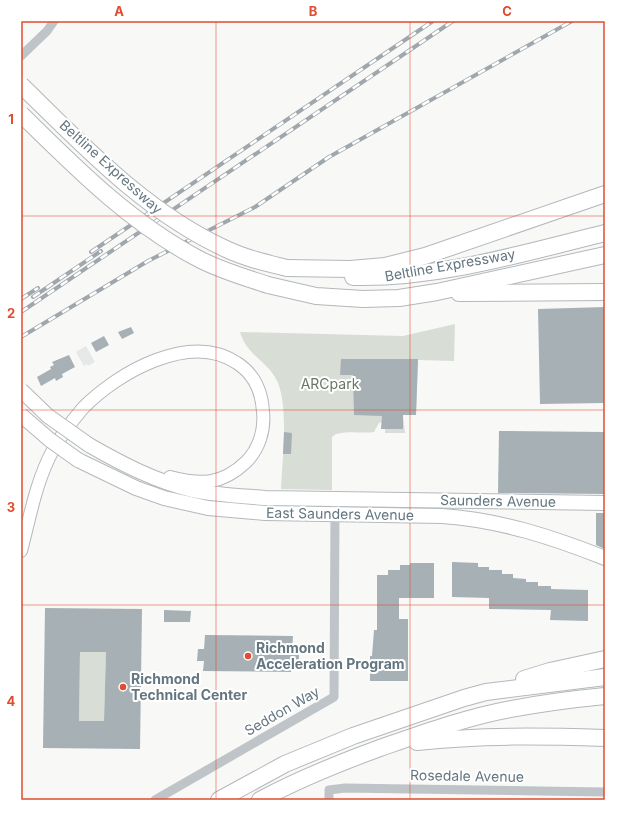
<svg xmlns="http://www.w3.org/2000/svg" width="626" height="821" viewBox="0 0 626 821" font-family="Inter,sans-serif">
  <rect width="100%" height="100%" fill="#f8f8f6"/>
  <!-- built -->
  <path fill="#e6e8e7" d="M86 346 95 362 88 366 87 364 84 366 76 352Z"/>
  <!-- green -->
  <g fill="#d8ddd5">
    <path d="M455 324 454 361 418 360 416 415H403L405 433H385V421L379 423 374 432C362 434 339 429 332 437V490L281 489C282 461 290 401 275 377 264 359 247 355 240 332L403 336Z"/>
    <path d="M80 652H106L104 721H79Z"/>
  </g>
  <!-- building -->
  <g fill="#a6b0b5" fill-rule="evenodd">
    <path d="M605 307V403L540 404 538 309Z"/>
    <path d="M131 327 134 333 122 339 118 332Z"/>
    <path d="M104 336 109 345 96 352 91 343Z"/>
    <path d="M69 355 75 367 62 374 63 377 56 381 55 378 41 386 37 377 51 369 50 367 54 365 52 362Z"/>
    <path d="M341 359H418L416 415H403V429H381L382 416 354 415 353 375H340Z"/>
    <path d="M499 431 605 432V494L498 493Z"/>
    <path d="M284 432 292 433 291 454H283Z"/>
    <path d="M596 513H605V549L596 545Z"/>
    <path d="M452 562 478 563V567H489V570H502V574H513V578L526 579V582H538V586H551V589L588 590V621L550 620 551 610 489 609V598L452 597Z"/>
    <path d="M410 563H434V598H399V619H408V681H370V656H372L374 630H377V575H388V570H400V565H410Z"/>
    <path d="M45 608 142 609 140 749 43 748ZM80 652H106L104 721H79Z"/>
    <path d="M164 610 191 611 190 622H164Z"/>
    <path d="M205 635 293 636 292 651H299V665H291V672L203 671 204 661H197L198 649H204Z"/>
  </g>
  <g fill="none" stroke-linecap="round" stroke-linejoin="round">
    <!-- secondary casing -->
    <g stroke="#b2b8bc" stroke-width="14">
      <path id="secondary" d="M21 551C30 517 36 481 53 450 61 435 72 421 83 408 117 373 190 331 237 363 254 374 262 392 263 412 265 430 259 449 246 462 222 485 201 485 170 477"/>
    </g>
    <!-- primary casing -->
    <g stroke="#b3b9bc" stroke-width="16">
      <g id="primary">
        <path d="M89 445C122 464 155 481 192 490 216 495 241 496 265 498L605 503"/>
        <path d="M78 460 136 488 164 498 208 508 265 513 442 516C500 520 552 537 605 558"/>
      </g>
    </g>
    <!-- motorway casing -->
    <g stroke="#b3b8bb" stroke-width="18">
      <g id="motorway">
        <path d="M287 268 350 269 385 266 425 256 605 194"/>
        <path d="M353 277C438 279 524 253 605 233"/>
        <path d="M268 285 316 296 363 299 399 298 437 292 605 255"/>
        <path d="M459 293 605 292"/>
        <path d="M524 679 550 671 605 659"/>
        <path d="M417 742C480 735 542 736 605 738"/>
        <path d="M219 800 285 764 353 736 464 698 486 692 605 677"/>
        <path d="M260 800C299 779 339 763 380 748 423 733 467 717 511 709 543 703 574 699 605 696"/>
      </g>
    </g>
    <!-- minor -->
    <g stroke="#bfc4c8" stroke-width="9">
      <path d="M21 56 47 31 54 21"/>
      <path d="M155 800 334 697 335 509"/>
      <path d="M329 800V790L345 788 605 792"/>
    </g>
    <!-- secondary -->
    <use href="#secondary" stroke="#fff" stroke-width="12"/>
    <!-- primary -->
    <use href="#primary" stroke="#fff" stroke-width="14"/>
    <!-- motorway -->
    <use href="#motorway" stroke="#fff" stroke-width="16"/>
    <!-- rail casing -->
    <g stroke="#9fa7ac" stroke-width="4">
      <g id="rail">
        <path d="M91 252 433 21"/>
        <path d="M33 297 101 251"/>
        <path d="M21 299 38 288"/>
        <path d="M21 312 453 21"/>
        <path d="M21 337 148 261 255 207 329 157 572 21"/>
      </g>
    </g>
    <!-- rail -->
    <use href="#rail" stroke="#fff" stroke-width="2.5" stroke-dasharray="8" stroke-linecap="butt"/>
    <!-- primary-bridge casing -->
    <g stroke="#b3b9bc" stroke-width="16" stroke-linecap="butt">
      <g id="primary-bridge">
        <path d="M21 390 48 416 89 445"/>
        <path d="M21 415 50 440 78 460"/>
      </g>
    </g>
    <!-- motorway-bridge casing -->
    <g stroke="#b3b8bb" stroke-width="18" stroke-linecap="butt">
      <g id="motorway-bridge">
        <path d="M21 85C84 146 145 212 226 249 245 258 266 263 287 268"/>
        <path d="M21 114C75 167 129 222 197 258 219 270 244 277 268 285"/>
      </g>
    </g>
    <!-- primary-bridge -->
    <use href="#primary-bridge" stroke="#fff" stroke-width="14"/>
    <!-- motorway-bridge -->
    <use href="#motorway-bridge" stroke="#fff" stroke-width="16"/>
  </g>
  <!-- grid -->
  <path fill="none" stroke="#df4c2f" stroke-width="1" stroke-opacity="0.55" d="M216 21V800M410 21V800M21 216H605M21 410H605M21 605H605"/>
  <!-- markers -->
  <g fill="#df4c2f" stroke="#fff" stroke-width="1.5">
    <circle cx="248" cy="656" r="4"/>
    <circle cx="123" cy="687" r="4"/>
  </g>
  <g text-anchor="middle" stroke-width="4" stroke-linejoin="round" paint-order="stroke">
    <!-- street labels -->
    <g font-size="14" fill="#647680" stroke="#fff">
      <text transform="translate(111 167) rotate(42)" y="5">Beltline Expressway</text>
      <text transform="translate(450 265) rotate(-10)" y="5">Beltline Expressway</text>
      <text transform="translate(498 501) rotate(1)" y="5">Saunders Avenue</text>
      <text transform="translate(340 514) rotate(1)" y="5">East Saunders Avenue</text>
      <text transform="translate(282 711) rotate(-30)" y="5">Seddon Way</text>
      <text transform="translate(467 776) rotate(1)" y="5">Rosedale Avenue</text>
    </g>
    <!-- park labels -->
    <g font-size="14" fill="#687863" stroke="#fff">
      <text x="330" y="389">ARCpark</text>
    </g>
    <!-- poi labels -->
    <g font-size="14" font-weight="bold" fill="#647680" stroke="#fff" text-anchor="start">
      <text x="256" y="653">Richmond<tspan x="256" dy="16">Acceleration Program</tspan></text>
      <text x="131" y="684">Richmond<tspan x="131" dy="16">Technical Center</tspan></text>
    </g>
  </g>
  <!-- border -->
  <rect width="626" height="821" fill="none" stroke="#ffffff" stroke-width="44"/>
  <rect x="22" y="22" width="582" height="777" fill="none" stroke="#df4c2f" stroke-width="1.5"/>
  <g font-size="13" text-anchor="middle" font-weight="bold" fill="#df4c2f">
    <text x="119" y="16">A</text>
    <text x="313" y="16">B</text>
    <text x="507" y="16">C</text>
    <text x="11" y="124">1</text>
    <text x="11" y="318">2</text>
    <text x="11" y="512">3</text>
    <text x="11" y="706">4</text>
  </g>
</svg>
